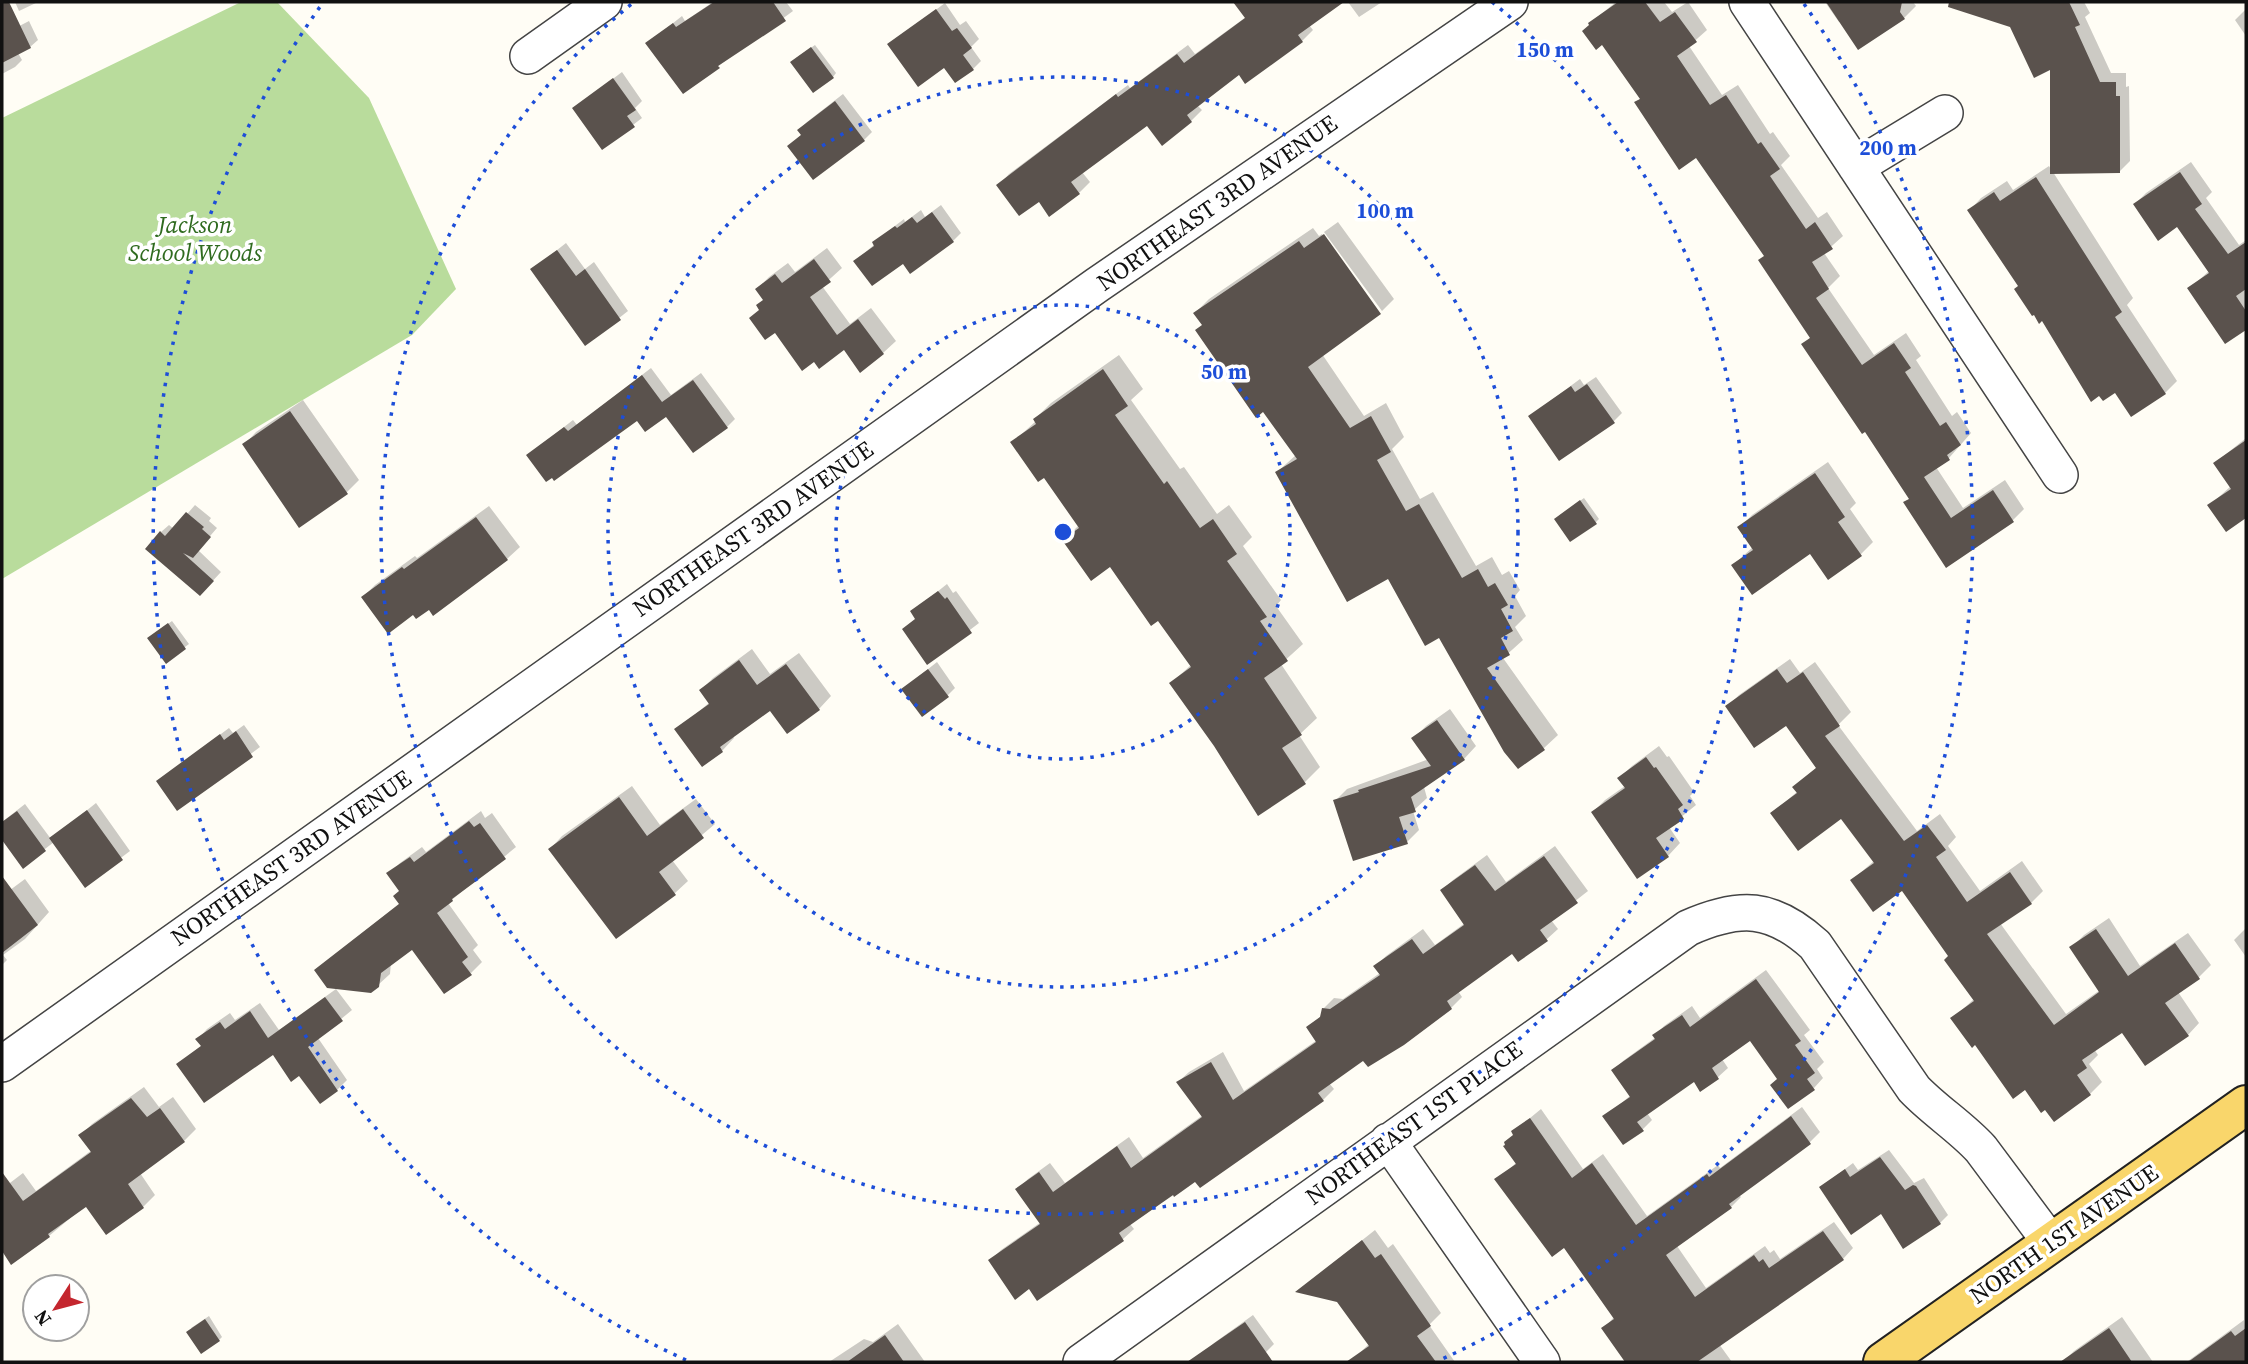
<svg xmlns="http://www.w3.org/2000/svg" width="2248" height="1364" viewBox="0 0 2248 1364" font-family="'Source Serif 4',serif">
  <rect width="100%" height="100%" fill="#fffdf5"/>
  <!-- forest -->
  <path fill="#b9dc9c" d="M241 2H277L369 98 456 289 412 335 2 579V118Z"/>
  <!-- shadow -->
  <path fill="#0003" d="M15 2H38L19 11Z
    M713 2H786L793 11 683 92 648 43 682 16 685 21Z
    M1240 2H1341L1309 25 1313 30 1302 41 1239 73 1197 105 1202 110 1191 121 1147 123 1082 172 1090 182 1079 193 1039 200 999 185 1009 174 1128 85 1130 88 1188 45 1195 54 1246 17 1237 4Z
    M1348 2H1382L1359 17Z
    M1616 2H1664L1672 12 1688 2 1707 30 1689 46 1722 95 1738 85 1770 134 1773 132 1790 156 1781 165 1818 218 1827 212 1843 236 1824 253 1840 276 1828 288 1874 355 1906 333 1921 356 1916 360 1952 416 1957 412 1971 433 1949 458 1936 467 1963 508 2005 480 2024 509 2013 520 1946 565 1910 498 1866 429 1803 345 1811 337 1765 255 1697 156 1637 102 1641 98 1590 23Z
    M1825 2H1913L1916 6 1904 18 1839 22Z
    M2023 2H2084L2090 13 2085 17 2111 73H2126V87L2129 86 2130 161 2119 172H2053L2133 298 2127 305 2177 381 2165 393 2115 390 2043 319 1969 211 1981 198 2007 181 2013 190 2049 166 2052 171V68L2017 4Z
    M945 3 960 25 966 21 979 39 971 47 981 61 973 69 944 66 890 44Z
    M2246 9V36L2235 20Z
    M29 21 38 40 30 47 18 53 22 60 15 67 2 74V35Z
    M815 45 836 73 833 77 796 58Z
    M622 72 642 101 635 108 642 118 603 148 574 108Z
    M843 94 872 132 864 140 789 146 802 134 799 130 807 122Z
    M2191 162 2212 192 2206 198 2239 245 2246 240V328L2226 342 2189 289 2209 271 2178 225 2135 204 2146 193Z
    M941 205 961 233 953 241 904 262 855 261 875 244 883 235 904 219 905 222 921 210 925 217Z
    M1338 222 1394 299 1382 311 1324 232Z
    M1313 228 1319 236 1322 234 1379 313 1322 354 1364 416 1386 403 1404 437 1392 449 1420 499 1433 492 1476 566 1492 557 1502 575 1509 571 1520 590 1515 596 1526 616 1515 627 1523 640 1503 658 1558 735 1544 748 1518 767 1440 636 1389 576 1277 472 1296 455 1195 313 1209 299Z
    M566 243 585 269 594 262 628 311 586 344 533 269Z
    M827 248 842 268 822 286 850 324 871 308 896 341 883 353 844 348 760 309 764 299 757 289 769 277 788 263 795 272Z
    M1119 355 1143 389 1131 400 1180 469 1184 467 1217 514 1229 505 1252 537 1243 546 1281 600 1276 606 1303 644 1281 664 1317 718 1299 735 1320 767 1305 782 1215 746 1171 683 1191 665 1158 618 1110 565 1064 540 1079 525 1044 475 1013 442 1036 421 1035 419 1051 403Z
    M651 368 671 395 701 373 735 419 727 427 666 414 637 418 528 455 573 420 577 425Z
    M1596 377 1622 413 1614 421 1530 416 1580 379 1584 385Z
    M303 400 359 480 347 492 299 525 244 445 256 432Z
    M2246 438V515L2226 529 2210 505 2231 486 2215 463Z
    M1828 462 1856 503 1850 509 1873 542 1860 555 1811 551 1733 565 1753 547 1739 528 1752 515Z
    M1584 498 1599 519 1595 523 1560 515Z
    M195 505 211 518 209 521 217 528 198 550 221 572 208 586 161 532 169 525 174 529Z
    M489 506 520 547 507 559 429 607 413 612 363 597 375 585 415 556 417 558Z
    M947 584 953 593 956 591 979 623 928 662 917 618 912 612Z
    M172 621 189 644 166 661 153 635Z
    M752 649 770 674 799 653 831 696 819 709 787 732 770 709 733 736 734 738 722 751 677 730 710 702 701 690 713 678Z
    M1790 659 1800 673 1815 662 1851 712 1838 725 1917 831 1940 814 1956 837 1948 846 1980 891 2022 861 2043 891 2031 903 2000 923 2066 1014 2100 990 2072 947 2084 935 2109 918 2140 966 2188 933 2211 965 2199 977 2178 992 2199 1023 2188 1035 2122 1031 2094 1049 2098 1055 2089 1064 2102 1082 2090 1094 2054 1119 2026 1088 1976 1043 1953 1018 1974 999 1950 956 1903 888 1852 880 1874 861 1841 817 1772 813 1798 791 1795 787 1817 767 1787 723 1727 707 1739 695Z
    M937 662 955 688 947 696 903 689Z
    M1450 709 1476 746 1464 759 1424 787 1427 798 1413 811 1419 830 1407 842 1335 801 1347 789 1429 759 1414 738 1426 726Z
    M244 725 260 747 178 808 158 781 229 728 233 733Z
    M1659 746 1667 757 1669 756 1694 792 1690 796 1696 805 1669 827 1680 843 1668 856 1593 812 1605 800 1625 786 1619 778 1632 766Z
    M632 786 660 825 696 799 715 824 672 860 688 881 675 893 616 936 550 849 562 836Z
    M96 803 130 851 85 885 54 842 23 866 2 837V822L25 804 51 839Z
    M481 811 485 818 492 813 516 847 448 903 478 945 473 950 482 962 471 973 413 948 391 963 390 974 378 985 316 970 400 903 401 891 389 874 400 863 422 847 426 852Z
    M1555 846 1588 891 1551 920 1558 929 1547 939 1512 952 1458 991 1462 997 1451 1008 1403 1043 1364 1059 1329 1083 1334 1089 1323 1100 1200 1186 1196 1180 1130 1224 1134 1229 1123 1239 1030 1287 990 1261 1001 1250 1041 1222 1018 1189 1028 1179 1050 1163 1065 1183 1129 1137 1143 1158 1203 1115 1178 1082 1189 1072 1223 1052 1244 1091 1317 1040 1308 1028 1322 1015 1323 1009 1334 998 1343 999 1380 973 1376 966 1386 956 1423 929 1435 945 1465 923 1442 890 1453 880 1487 855 1506 882Z
    M25 879 49 912 25 939 3 955 7 960 2 965V896Z
    M2246 928V957L2234 940Z
    M1766 970 1810 1030 1804 1035 1824 1062 1817 1069 1823 1078 1814 1088 1779 1078 1750 1039 1722 1059 1728 1068 1718 1077 1701 1090 1694 1080 1647 1113 1652 1120 1642 1130 1605 1117 1631 1095 1614 1070 1623 1061 1656 1037 1655 1036 1664 1026 1692 1006 1700 1018Z
    M336 989 352 1010 318 1038 347 1080 337 1090 300 1074 274 1053 178 1064 202 1045 198 1039 207 1029 230 1013 235 1020 260 1003 279 1030Z
    M144 1087 159 1107 173 1097 196 1129 184 1141 140 1173 155 1195 143 1207 107 1233 87 1204 49 1236 12 1263 2 1248V1189L23 1173 36 1191 92 1150 81 1135 92 1124Z
    M1802 1107 1820 1132 1809 1143 1739 1195 1741 1197 1731 1207 1677 1246 1706 1288 1765 1246 1770 1253 1774 1250 1780 1259 1834 1222 1853 1248 1843 1259 1719 1344 1732 1362H1627L1604 1328 1614 1317 1564 1246 1497 1180 1517 1162 1513 1132 1541 1109 1583 1169 1603 1154 1647 1216 1718 1165 1720 1168Z
    M1889 1150 1914 1183 1924 1178 1948 1215 1940 1223 1903 1246 1881 1212 1821 1187 1853 1163 1858 1170Z
    M1375 1230 1388 1248 1393 1244 1441 1313 1429 1325 1455 1362H1352L1351 1361 1369 1344 1338 1301 1298 1291Z
    M1253 1315 1274 1344 1266 1352 1252 1362H1198L1209 1354 1206 1351 1214 1343Z
    M209 1316 222 1337 219 1340 191 1328Z
    M2122 1317 2153 1362H2063L2074 1351Z
    M2244 1320 2246 1362H2187L2188 1361Z
    M898 1324 925 1362H829L864 1339 873 1342Z"/>
  <!-- building -->
  <path fill="#5a524d" d="M2 2H9L31 48 2 63Z
    M714 2H773L786 21 718 66 720 68 683 94 645 43 673 23 676 27Z
    M1233 2H1344L1298 35 1303 42 1245 84 1239 75 1187 115 1192 122 1162 146 1147 126 1071 182 1080 194 1049 217 1039 202 1019 216 996 185 1116 94 1118 97 1177 54 1184 63 1245 18Z
    M1618 2H1645L1660 22 1675 12 1697 42 1677 56 1710 105 1726 95 1758 144 1761 142 1780 169 1770 176 1806 229 1815 222 1833 249 1812 262 1829 289 1816 298 1862 365 1894 343 1911 368 1905 372 1940 426 1946 422 1961 445 1947 455 1950 460 1924 477 1951 518 1993 490 2014 522 1946 568 1903 502 1909 499 1865 432 1862 434 1801 344 1810 338 1758 260 1764 256 1696 158 1679 170 1634 102 1640 99 1602 45 1596 50 1582 31 1589 25 1588 23Z
    M1826 2H1902L1900 12 1905 19 1858 50Z
    M1949 2H2069L2080 25 2075 27 2100 82H2116V96H2120V173L2050 174V70L2034 78 2010 27 1948 7Z
    M936 9 952 31 957 28 972 48 963 55 974 70 955 83 944 68 918 87 887 44Z
    M811 47 834 78 813 93 790 62Z
    M613 78 636 110 627 116 635 127 602 150 572 108Z
    M835 101 865 141 813 180 787 146 801 135 797 130Z
    M2180 172 2202 204 2195 209 2228 254 2246 242V289L2236 296 2246 311V330L2225 344 2187 288 2209 273 2177 227 2158 241 2133 204Z
    M2036 177 2122 312 2115 317 2166 394 2131 417 2115 393 2103 401 2099 396 2091 402 2042 321 2039 324 2034 315 2032 316 2014 289 2018 286 1967 210 1994 192 2000 201Z
    M932 212 954 242 910 274 903 264 872 286 853 261 874 246 872 242 895 226 897 228 912 217 917 223Z
    M1324 234 1381 314 1308 367 1350 428 1371 416 1391 452 1377 460 1406 511 1419 504 1462 578 1478 569 1488 587 1495 583 1508 605 1501 609 1513 631 1501 638 1510 655 1487 668 1545 750 1518 769 1504 752 1439 638 1425 646 1388 579 1347 602 1275 472 1297 459 1263 412 1256 418 1195 330 1202 325 1193 313 1299 241 1304 248Z
    M557 250 576 276 585 269 621 320 585 346 530 269Z
    M814 259 831 282 810 297 837 335 858 319 884 354 860 373 844 350 819 369 814 362 802 371 775 333 765 340 749 318 759 310 756 305 763 300 755 289 775 274 782 283Z
    M1103 369 1128 406 1115 415 1164 484 1167 481 1200 528 1213 519 1237 554 1227 561 1267 617 1260 621 1288 661 1264 678 1302 735 1282 748 1306 784 1258 816 1214 746 1169 683 1191 667 1158 621 1151 626 1110 567 1091 581 1062 540 1079 528 1044 478 1038 482 1010 442 1036 424 1033 419Z
    M642 375 662 402 693 380 728 428 693 453 666 417 645 432 637 421 554 481 552 478 546 482 526 455 564 427 568 431Z
    M1587 384 1615 423 1559 461 1528 416 1571 386 1575 392Z
    M290 411 348 494 299 528 242 444Z
    M2246 440V518L2226 532 2207 505 2231 489 2213 463Z
    M1815 473 1845 517 1838 522 1862 556 1828 580 1810 554 1752 595 1731 565 1753 550 1737 527Z
    M1580 500 1597 524 1570 542 1554 519Z
    M186 512 204 527 202 529 211 537 193 558 183 553 214 581 200 596 145 549 160 531 165 536Z
    M476 517 508 560 433 616 429 610 416 619 413 615 388 634 361 597 402 567 404 569Z
    M938 591 945 599 947 597 972 633 927 665 902 629 915 619 910 611Z
    M168 623 186 649 166 664 147 638Z
    M739 660 757 685 786 664 820 710 787 734 770 711 720 747 723 752 702 767 674 729 709 704 699 690Z
    M928 669 949 697 922 717 901 689Z
    M1777 669 1787 683 1803 672 1840 726 1825 736 1904 841 1927 825 1946 850 1936 857 1967 902 2010 872 2032 904 1987 934 2054 1025 2099 992 2069 947 2096 929 2128 976 2175 943 2200 979 2165 1003 2189 1036 2145 1066 2122 1033 2082 1060 2087 1068 2077 1075 2091 1095 2054 1122 2045 1110 2041 1113 2025 1090 2013 1099 1975 1045 1972 1048 1950 1018 1974 1001 1944 960 1948 956 1902 891 1873 912 1850 880 1874 863 1841 819 1798 851 1770 813 1797 793 1792 787 1816 768 1786 726 1754 748 1725 706Z
    M1437 720 1465 760 1411 797 1416 812 1399 817 1408 844 1353 861 1333 800 1359 792 1358 790 1431 766 1411 738Z
    M236 731 253 757 177 811 156 781 220 734 224 740Z
    M1646 757 1654 768 1656 767 1683 805 1678 809 1684 819 1656 838 1669 857 1637 879 1591 812 1625 788 1617 778Z
    M619 797 647 836 683 809 704 838 659 872 676 895 616 939 548 849Z
    M87 810 123 860 85 888 49 838Z
    M17 811 46 851 23 869 2 840V822Z
    M469 821 474 827 480 823 506 859 452 899 453 901 437 913 468 957 462 962 472 975 444 994 412 950 381 973 379 987 371 993 327 988 314 970 399 904 393 896 399 891 386 873 410 857 414 862Z
    M1544 856 1578 903 1540 930 1548 941 1518 962 1512 954 1447 1001 1452 1009 1404 1045 1368 1067 1363 1061 1318 1093 1324 1101 1200 1188 1195 1182 1174 1197 1173 1195 1119 1233 1124 1241 1037 1301 1029 1289 1015 1300 988 1260 1040 1224 1015 1189 1039 1172 1053 1192 1117 1146 1131 1168 1202 1117 1176 1082 1211 1062 1233 1100 1316 1042 1306 1027 1320 1017 1322 1008 1330 1009 1380 975 1373 966 1412 939 1423 954 1464 925 1440 890 1475 865 1495 891Z
    M2 876 38 925 2 953Z
    M1756 979 1801 1041 1795 1045 1815 1073 1807 1079 1815 1090 1788 1109 1770 1085 1777 1079 1750 1041 1712 1068 1719 1079 1700 1092 1694 1082 1637 1122 1644 1131 1623 1145 1602 1116 1630 1097 1611 1070 1655 1039 1652 1035 1682 1015 1690 1027Z
    M325 997 343 1021 308 1047 338 1091 320 1104 299 1076 291 1082 273 1055 204 1103 176 1064 201 1046 195 1039 220 1022 225 1029 250 1011 268 1038Z
    M131 1098 147 1117 160 1108 185 1142 128 1184 144 1208 106 1235 86 1207 48 1234 50 1237 11 1265 2 1251V1172L23 1201 91 1152 78 1135Z
    M1791 1116 1811 1144 1729 1204 1732 1208 1666 1255 1695 1297 1754 1255 1759 1262 1763 1259 1769 1268 1823 1231 1844 1260 1697 1362H1625L1601 1328 1614 1319 1564 1248 1552 1257 1494 1179 1516 1164 1503 1146 1505 1145 1504 1142 1513 1135 1511 1131 1530 1118 1572 1178 1592 1163 1636 1225 1707 1174 1709 1177Z
    M1880 1157 1905 1190 1913 1185 1916 1186 1941 1224 1903 1249 1881 1214 1851 1235 1819 1187 1845 1169 1850 1177Z
    M1362 1240 1375 1258 1381 1254 1431 1326 1417 1336 1436 1362H1346L1369 1346 1337 1302 1295 1292Z
    M205 1319 220 1341 201 1354 186 1332Z
    M1245 1322 1273 1362H1187L1226 1335Z
    M2109 1328 2132 1362H2060Z
    M2246 1328V1362H2188L2231 1331 2235 1336Z
    M885 1335 904 1362H847Z"/>
  <g fill="none" stroke-linecap="round" stroke-linejoin="round">
    <!-- street casing -->
    <g stroke="#444" stroke-width="38">
      <path id="street" d="M1747 2 2060 475
        M528 56 604 2
        M1856 167 1945 113
        M2 1064 1097 285 1510 2
        M1388 1141 1542 1362
        M1081 1362 1688 928C1740 905 1772 906 1815 945L1914 1089C1935 1111 1961 1127 1981 1149L2051 1243"/>
    </g>
    <!-- primary casing -->
    <g stroke="#222" stroke-width="42">
      <path id="primary" d="M1883 1362 2246 1105"/>
    </g>
    <!-- street -->
    <use href="#street" stroke="#fff" stroke-width="35"/>
    <!-- primary -->
    <use href="#primary" stroke="#f9d66b" stroke-width="38"/>
  </g>
  <!-- distance rings -->
  <g fill="none" stroke="#1d4ed8" stroke-width="3.5" stroke-dasharray="3.5 7">
    <circle cx="1063" cy="532" r="227"/>
    <circle cx="1063" cy="532" r="455"/>
    <path d="M1492 2A682 682 0 1 1 634 2"/>
    <path d="M686 1360A910 910 0 0 1 322 4M1804 4A910 910 0 0 1 1440 1360"/>
  </g>
  <g text-anchor="middle" stroke-width="7" stroke-linejoin="round" paint-order="stroke">
    <!-- street labels -->
    <g font-size="24" fill="#111" stroke="#fff">
      <text transform="translate(1217 203) rotate(-35)" y="8">NORTHEAST 3RD AVENUE</text>
      <text transform="translate(753 529) rotate(-35)" y="8">NORTHEAST 3RD AVENUE</text>
      <text transform="translate(291 858) rotate(-35)" y="8">NORTHEAST 3RD AVENUE</text>
      <text transform="translate(1414 1123) rotate(-36)" y="8">NORTHEAST 1ST PLACE</text>
      <text transform="translate(2064 1234) rotate(-35)" y="8">NORTH 1ST AVENUE</text>
    </g>
    <!-- park labels -->
    <g font-size="24" font-style="italic" fill="#2f6b1f" stroke="#fff">
      <text x="195" y="233">Jackson<tspan x="195" dy="28">School Woods</tspan></text>
    </g>
  </g>
  <circle cx="1063" cy="532" r="10" fill="#1d4ed8" stroke="#fff" stroke-width="3.5"/>
  <g font-size="21" text-anchor="middle" font-weight="bold" fill="#1d4ed8" stroke="#fff" stroke-width="7" stroke-linejoin="round" paint-order="stroke">
    <text x="1545" y="57">150 m</text>
    <text x="1888" y="155">200 m</text>
    <text x="1385" y="218">100 m</text>
    <text x="1224" y="379">50 m</text>
  </g>
  <!-- border -->
  <rect width="2248" height="1364" fill="none" stroke="#111111" stroke-width="7"/>
  <!-- north arrow -->
  <g transform="translate(56 1308) rotate(234)"><circle r="33" fill="#ffffff" stroke="#a0a0a0" stroke-width="2"/>
  <path d="M0-5L12 26L0 18L-12 26Z" fill="#c4262e"/>
  <text y="-10" font-size="19" font-weight="bold" text-anchor="middle" fill="#111111">N</text>
  </g>
</svg>
